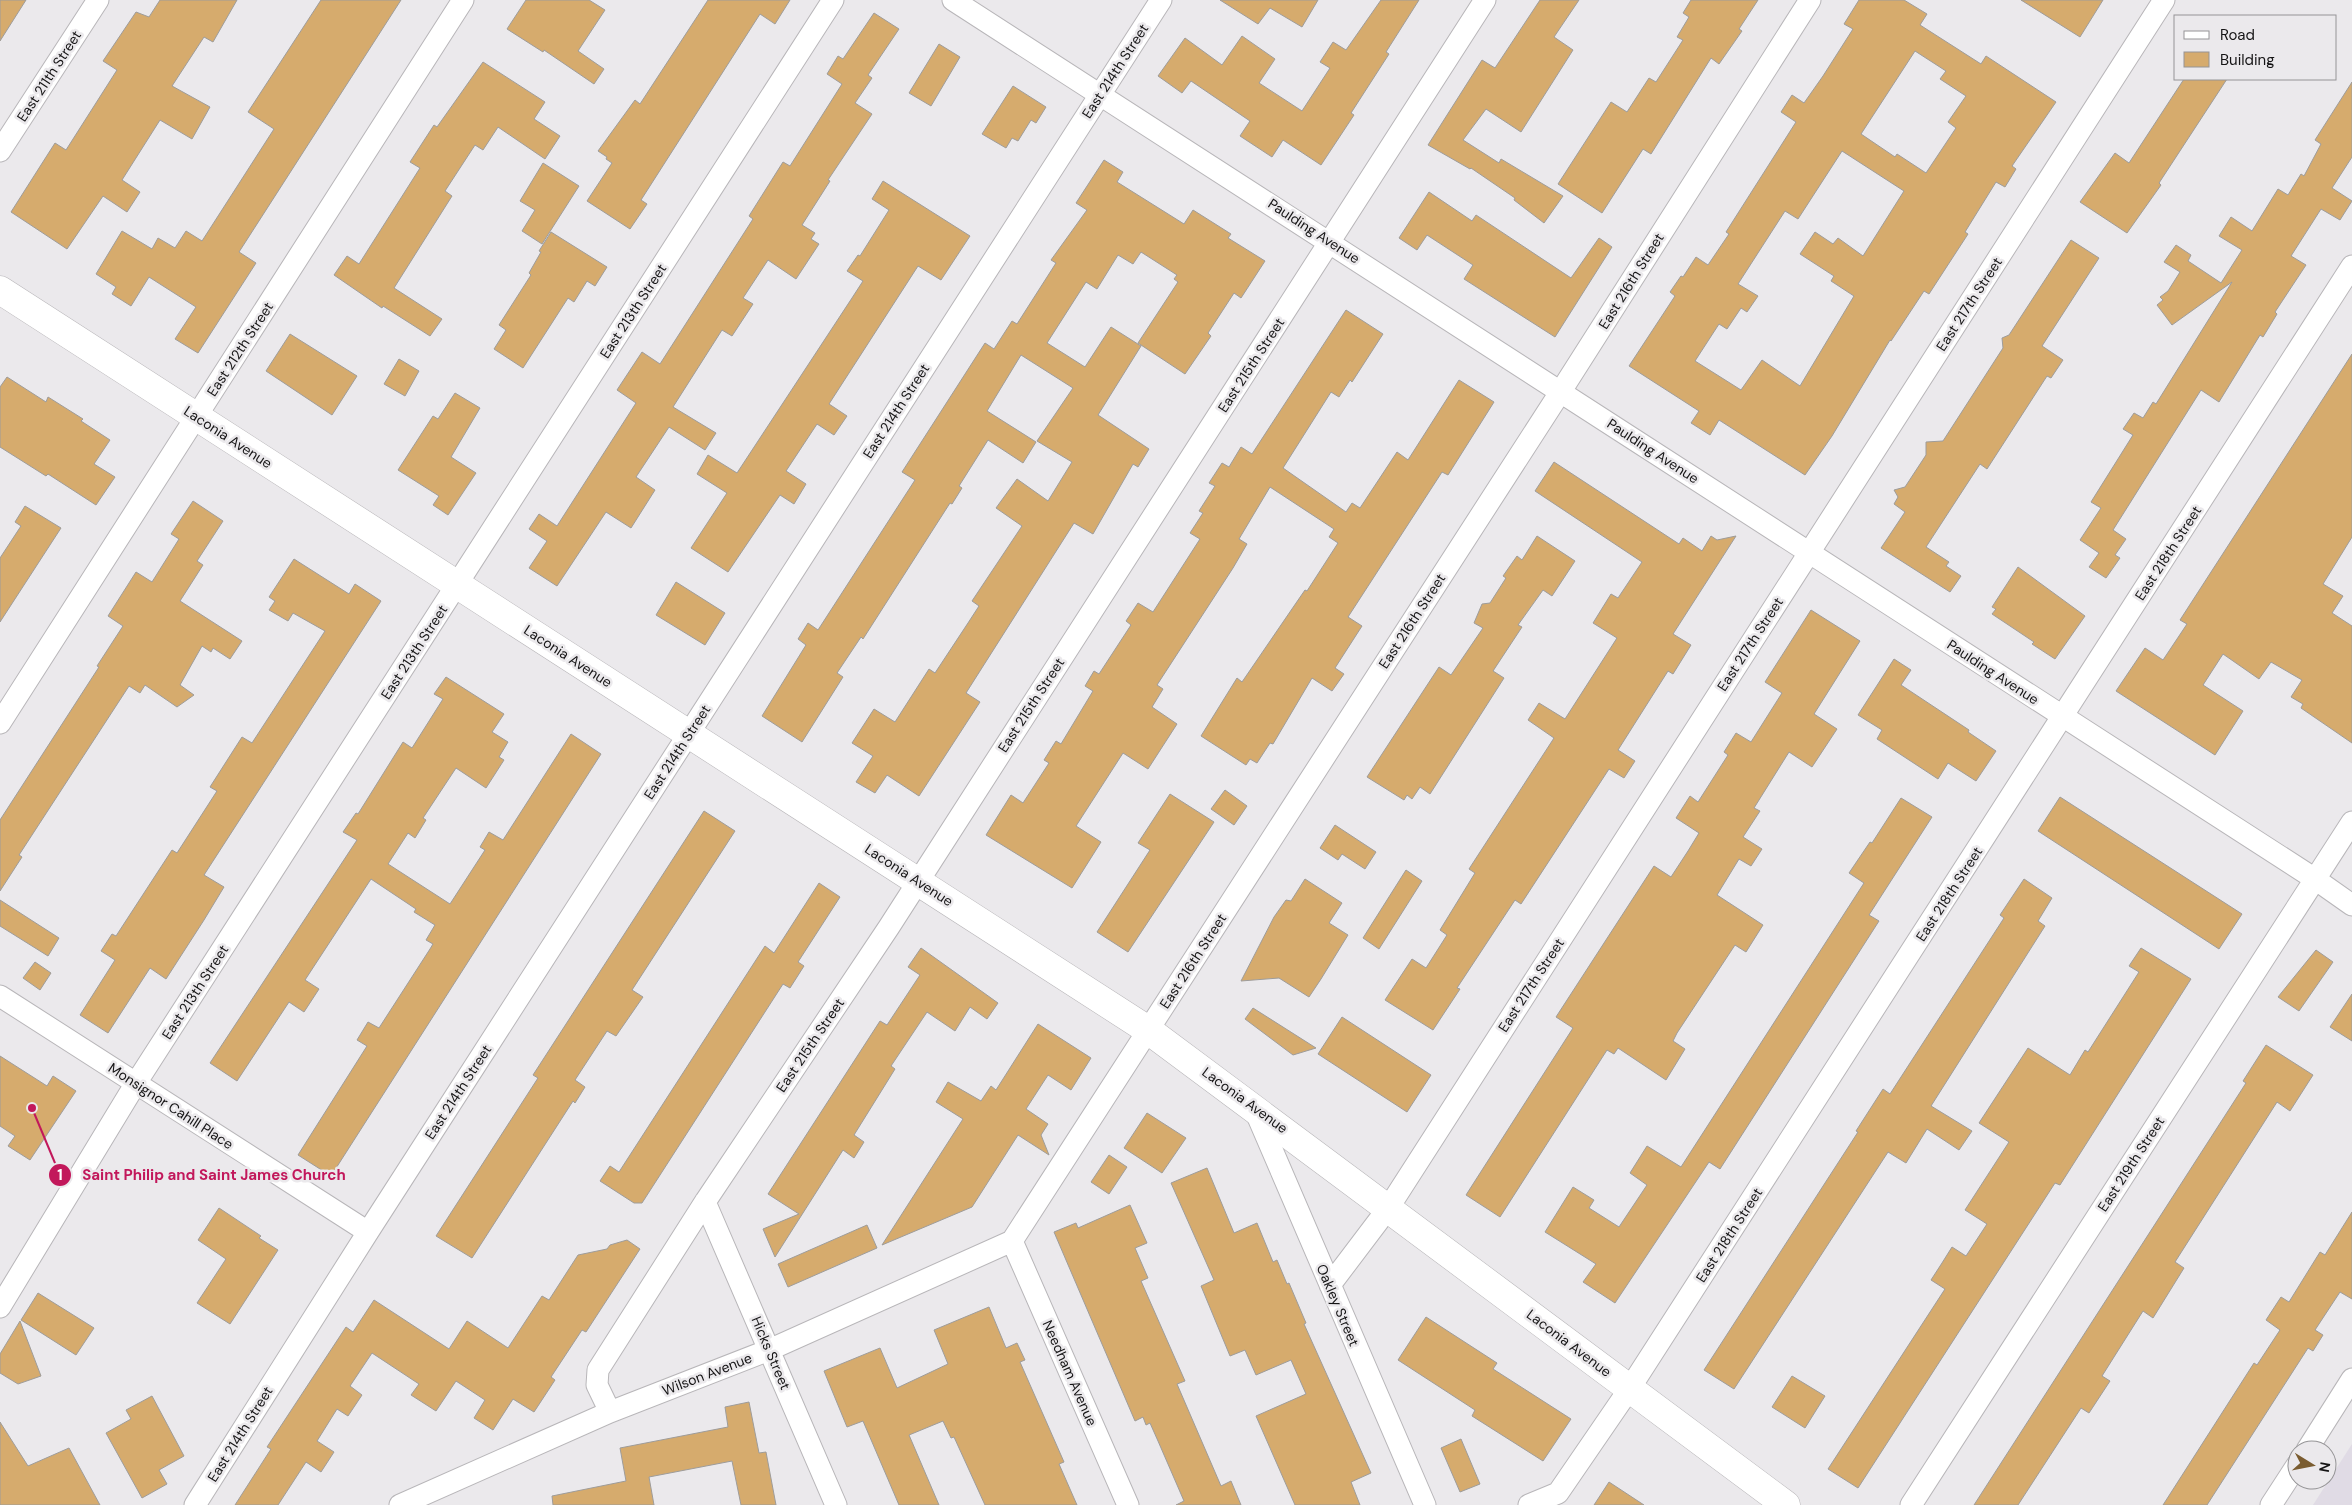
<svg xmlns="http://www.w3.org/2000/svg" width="2352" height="1505" viewBox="0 0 2352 1505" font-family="'DM Sans',sans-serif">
  <rect width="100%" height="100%" fill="#ebe9ec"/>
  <!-- built -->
  <path fill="#e0dbe5" d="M2352 1444V1505H2313Z"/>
  <!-- building -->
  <path fill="#d6ab6d" stroke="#9e9c9a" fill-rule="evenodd" d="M0 0H26L0 41Z
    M160 0H237L213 42 204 37 172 86 210 107 192 139 160 120 122 180 140 192 127 212 103 196 67 249 11 212 55 143 66 150 117 70 103 61 136 12 149 17Z
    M321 0H401L239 252 256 263 198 353 175 339 196 307 149 277 131 306 112 294 116 287 96 274 122 231 152 249 158 238 175 248 186 231 202 241 274 129 248 112Z
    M526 0H589L605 10 578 51 604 69 594 84 544 50 543 52 507 29Z
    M708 0H790L775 24 760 14 641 200 647 204 630 229 587 201 612 163 606 159 607 157 598 151 635 100 640 104Z
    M1220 0H1318L1302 27 1270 8 1258 24Z
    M1381 0H1419L1386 52 1389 54 1351 113 1354 115 1321 165 1283 140 1272 157 1240 136 1250 121 1191 81 1182 93 1158 76 1185 38 1222 65 1242 36 1275 59 1259 83 1302 111 1330 68 1320 62 1333 42 1346 50Z
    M1540 0H1579L1554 37 1573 50 1521 132 1486 109 1463 140 1499 163 1501 159 1563 196 1544 223 1514 200 1515 198 1471 168 1470 169 1428 145 1482 60 1495 68Z
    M1691 0H1758L1739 29 1742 31 1719 64 1711 58 1651 154 1643 149 1602 213 1558 184 1611 102 1627 112 1649 78 1656 82 1683 40 1677 37 1689 17 1683 13Z
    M1859 0H1904L1927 14 1920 25 1981 64 1986 56 2056 102 2012 166 2016 169 2005 187 1996 182 1965 232 1968 234 1929 294 1924 291 1891 341 1890 340 1832 436 1805 475 1719 420 1710 435 1691 423 1699 411 1629 366 1675 296 1670 292 1681 276 1683 277 1696 257 1708 265 1729 234 1726 232 1796 122 1781 112 1792 95 1804 103 1823 76 1853 29 1844 24ZM1915 51 1946 71 1940 79 1966 96 1948 122 1956 128 1926 173 1897 154 1895 157 1861 134ZM1842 151 1904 191 1863 256 1838 238 1833 244 1815 232 1800 254 1834 276 1831 281 1854 296 1800 386 1762 360 1741 390 1695 361 1719 324 1727 329 1741 308 1747 312 1758 296 1738 284 1785 211 1798 219Z
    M2021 0H2103L2080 37Z
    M874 13 899 29 868 75 872 78 855 103 872 114 828 180 830 181 802 225 815 233 811 239 819 244 796 279 768 260 743 298 753 304 732 336 722 330 673 407 716 433 705 450 669 427 636 477 655 490 631 528 606 512 557 586 529 568 547 541 529 529 539 514 557 526 636 403 617 390 642 352 660 364 753 219 749 216 783 162 790 166 842 84 827 74 838 56 843 59Z
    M939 44 960 57 931 106 909 93Z
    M483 62 545 102 534 119 560 136 545 159 498 127 483 150 475 145 445 191 452 196 394 288 442 319 430 336 383 306 382 308 334 275 347 256 359 264 420 168 410 162 434 125 437 127Z
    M2184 79H2227L2159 183 2161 185 2127 233 2080 202 2115 153 2129 163Z
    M2352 82V157L2332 188 2352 201 2340 220 2321 209 2291 256 2306 265 2275 312 2277 314 2263 337 2260 335 2219 402 2201 390 2113 530 2126 539 2115 555 2120 558 2106 578 2089 567 2099 553 2080 540 2101 508 2091 502 2133 435 2123 429 2134 413 2143 418 2153 402 2156 404 2232 282 2172 325 2157 305 2163 300 2160 297 2168 291 2180 272 2164 262 2176 245 2191 255 2188 261 2221 283 2242 250 2219 236 2231 217 2252 231 2278 189 2288 195 2301 174 2304 176 2321 144 2315 140Z
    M1013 86 1046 107 1036 123 1031 120 1018 141 1012 138 1006 148 982 134Z
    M1104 160 1123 172 1117 182 1184 224 1193 210 1231 234 1228 238 1265 261 1241 298 1234 293 1208 333 1211 336 1185 374 1138 343 1178 282 1174 279 1177 275 1141 252 1133 264 1118 255 1097 289 1086 282 1047 343 1085 367 1111 327 1141 346 1098 415 1149 449 1138 467 1133 464 1093 534 1074 523 966 693 980 702 919 796 887 775 875 793 856 782 873 756 852 743 874 709 895 722 929 669 935 673 968 623 979 606 972 601 1022 526 996 508 1017 479 1048 501 1072 462 1037 441 1073 388 1021 355 987 411 1036 442 1023 463 988 440 959 486 962 488 952 504 950 503 863 639 861 637 837 673 843 677 802 742 762 716 806 645 798 639 808 623 818 630 915 480 902 472 985 343 994 349 1012 321 1017 324 1056 263 1051 260 1087 210 1076 203Z
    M543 163 579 186 542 244 522 231 535 210 520 201Z
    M883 181 970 236 941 280 918 266 829 404 847 416 834 435 817 424 786 471 806 484 794 504 780 495 728 572 691 548 727 493 697 474 708 455 737 473 852 298 863 281 847 271 858 255 860 256 889 210 872 199Z
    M1429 192 1472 221 1476 215 1571 278 1599 238 1612 247 1555 337 1464 279 1473 265 1427 235 1417 250 1399 238Z
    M551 232 607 267 595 286 587 281 574 302 568 298 523 368 494 349 506 330 499 325 531 275 529 273 541 252 539 251Z
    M2071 240 2099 258 2042 346 2063 360 2051 378 2047 376 1987 469 1980 464 1926 547 1949 562 1946 566 1961 576 1950 592 1881 548 1905 512 1894 504 1898 497 1894 490 1905 487 1926 455V442L1943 441 2003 348 2002 338 2009 335Z
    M1346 310 1383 334 1352 382 1350 380 1339 397 1331 392 1283 468 1346 512 1352 503 1360 508 1397 452 1408 460 1459 380 1494 402 1448 475 1442 472 1348 617 1362 626 1335 668 1344 674 1332 691 1312 678 1273 744 1270 743 1257 763 1250 759 1246 765 1201 736 1237 678 1242 682 1294 606 1305 590 1307 591 1338 543 1329 537 1334 529 1270 487 1239 539 1247 544 1233 568 1157 685 1163 689 1152 707 1177 724 1148 769 1123 753 1076 826 1101 842 1072 888 986 835 1011 795 1023 803 1049 763 1044 760 1056 741 1061 744 1093 691 1085 686 1094 671 1099 674 1131 625 1126 621 1138 603 1153 612 1200 539 1190 533 1203 513 1199 511 1215 486 1209 483 1222 463 1229 467 1241 447 1252 454Z
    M290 334 357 376 332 415 266 371Z
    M2352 354V537L2323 584 2343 596 2332 613 2352 626V743L2301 708 2303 704 2291 697 2302 680 2271 662 2259 679 2223 654 2203 685 2243 711 2215 755 2116 691 2145 648 2163 660 2187 624 2180 620Z
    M399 359 419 371 405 396 384 384Z
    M7 377 46 402 48 397 83 419 81 421 110 440 94 464 115 477 96 505 48 474 46 476 0 447V387Z
    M455 393 480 408 451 457 476 473 448 515 433 505 439 496 398 470 433 416 438 419Z
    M1554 462 1679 544 1683 538 1702 551 1711 536 1717 540 1736 536 1673 634 1691 645 1673 674 1668 671 1618 750 1635 761 1624 778 1609 769 1521 904 1515 900 1457 988 1460 989 1433 1030 1385 1000 1412 959 1426 968 1447 935 1440 930 1475 873 1469 869 1554 738 1528 720 1539 703 1565 719 1617 638 1593 623 1611 594 1618 598 1642 562 1535 491Z
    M193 501 223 521 197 561 203 565 180 601 242 641 230 659 213 648 211 652 202 646 180 685 194 695 177 707 145 685 140 693 129 686 19 855 22 857 0 891V820L99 667 97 666 123 626 108 616 136 572 152 582 179 539 171 534Z
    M25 506 61 528 0 622V558L21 526 15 522Z
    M1537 536 1575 561 1552 596 1543 590 1518 625 1522 627 1493 671 1504 678 1430 794 1420 787 1412 799 1407 795 1404 800 1367 777 1439 667 1451 675 1483 628 1474 623 1482 604 1490 603 1506 578 1503 576 1517 556 1522 560Z
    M294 559 349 594 355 584 381 601 204 875 224 887 204 920 166 979 150 968 108 1033 80 1015 115 960 101 951 112 934 116 936 172 850 177 853 217 791 210 787 242 737 252 743 325 631 293 613 288 621 269 610 275 601 269 597Z
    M2018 567 2085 616 2055 659 2032 644 2034 642 1992 614 1996 609 1992 607Z
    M676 582 725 613 705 645 656 615Z
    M1811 610 1860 641 1814 714 1837 729 1812 767 1789 752 1754 808 1760 811 1743 837 1762 849 1751 866 1739 859 1717 895 1763 925 1746 952 1735 945 1677 1033 1673 1041 1685 1049 1666 1080 1618 1048 1614 1054 1607 1050 1500 1217 1466 1195 1573 1028 1556 1017 1654 866 1671 877 1688 851 1699 833 1676 818 1690 796 1698 802 1728 755 1724 752 1736 733 1751 742 1782 693 1765 682Z
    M1894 659 1911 670 1901 685 1969 730 1968 732 1996 751 1976 781 1948 763 1938 779 1877 739 1882 730 1858 715Z
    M446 677 504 714 492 732 508 742 499 757 504 760 486 788 456 768 423 818 426 820 415 838 408 833 388 864 450 904 485 850 480 847 489 832 503 840 571 734 601 754 331 1176 298 1155 367 1046 357 1040 368 1022 379 1028 430 949 433 944 426 940 435 925 414 912 416 909 371 879 305 980 319 989 304 1012 289 1002 237 1081 210 1063 357 840 343 832 356 813 358 814 403 742 412 748 443 699 434 694Z
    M1225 790 1247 806 1234 825 1211 809Z
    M1170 794 1214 822 1128 952 1097 932 1150 850 1138 843Z
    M2060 797 2242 914 2219 949 2038 831Z
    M1901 798 1932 817 1869 915 1879 921 1720 1169 1709 1162 1615 1303 1583 1282 1596 1264 1545 1232 1573 1187 1594 1200 1589 1208 1619 1227 1647 1185 1630 1173 1647 1146 1681 1167 1864 883 1849 873 1870 842 1872 843Z
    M704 811 735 831 632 990 643 997 616 1036 607 1031 575 1080 585 1087 575 1103 573 1101 472 1258 436 1236 538 1078 533 1075Z
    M1335 825 1376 852 1365 869 1342 854 1338 860 1320 848Z
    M1406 870 1422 881 1379 949 1363 938Z
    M1305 879 1342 903 1329 923 1348 935 1321 979 1309 997 1279 978 1241 981 1274 917 1286 900 1291 901Z
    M2024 879 2052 898 2038 921 2045 926 1931 1106 1972 1131 1959 1150 1927 1129 1906 1163 1888 1152 1734 1389 1704 1370 1858 1132 1856 1131 1883 1089 1890 1094 1912 1060 2004 918 2000 915Z
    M819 883 840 897 798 962 804 966 790 988 783 984 642 1203H634L600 1181 610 1166 619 1172 765 946 774 953Z
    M0 900 59 938 48 956 0 926Z
    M921 948 998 1003 987 1019 970 1007 955 1031 927 1012 891 1066 895 1069 854 1135 864 1142 854 1158 843 1150 775 1257 763 1229 799 1214 768 1194 880 1021 887 1025 920 975 908 967Z
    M2141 948 2191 979 2067 1174 2060 1185 2055 1183 1858 1488 1828 1469 1945 1289 1931 1280 1942 1263 1952 1247 1966 1256 1987 1224 1965 1210 2009 1142 1979 1123 2028 1048 2070 1075 2085 1050 2088 1052 2139 972 2129 966Z
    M2316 950 2333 962 2299 1011 2278 997Z
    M35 962 51 973 40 990 23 978Z
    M2352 994V1041L2330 1027Z
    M1253 1008 1316 1048 1293 1055 1245 1019Z
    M1342 1017 1431 1075 1407 1112 1318 1054Z
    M1038 1024 1091 1058 1071 1090 1048 1075 1026 1109 1048 1124 1041 1135 1049 1155 1018 1135 972 1207 882 1245 963 1119 936 1102 948 1082 981 1101 991 1086 996 1090Z
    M2266 1045 2313 1075 2290 1111 2277 1102 2175 1262 2184 1268 2153 1318 2143 1311 2102 1376 2110 1381 2089 1413 2081 1408 2018 1505H1974L2246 1083 2243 1081Z
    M0 1056 47 1086 53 1076 76 1091 30 1160 8 1146 15 1136 0 1126Z
    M1147 1113 1186 1138 1162 1173 1124 1148Z
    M1109 1155 1127 1167 1109 1194 1091 1182Z
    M1207 1168 1234 1233 1257 1223 1273 1262 1277 1260 1287 1284 1289 1283 1306 1323 1304 1324 1371 1473 1351 1482 1360 1505H1295L1256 1416 1306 1394 1291 1360 1256 1375 1245 1350 1230 1356 1201 1286 1214 1280 1171 1183Z
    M1130 1205 1147 1243 1135 1248 1148 1278 1141 1281 1185 1381 1177 1384 1221 1486 1231 1481 1241 1505H1176L1184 1501 1158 1441 1150 1423 1146 1425 1143 1417 1135 1421 1054 1232 1076 1223 1078 1228Z
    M219 1208 261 1236 259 1238 278 1250 230 1324 197 1303 226 1259 198 1240Z
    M2352 1212V1299L2340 1292 2315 1330 2323 1335 2313 1351 2308 1348 2207 1505H2163L2254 1363 2257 1365 2280 1330 2266 1320 2281 1297 2289 1302 2320 1252 2325 1255Z
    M867 1225 877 1248 788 1287 778 1264Z
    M627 1240 640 1249 586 1332 582 1330 551 1377 555 1380 534 1412 513 1399 493 1430 474 1418 485 1400 456 1381 436 1411 411 1395 419 1384 372 1353 350 1386 362 1395 348 1416 337 1409 317 1441 334 1452 321 1472 306 1462 278 1505H235L271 1449 267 1447 346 1327 353 1332 374 1300 449 1349 467 1321 508 1348 542 1296 549 1300 578 1255 607 1249 610 1245Z
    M38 1293 94 1328 76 1355 21 1320Z
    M989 1307 1006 1348 1017 1343 1025 1360 1020 1362 1064 1462 1059 1464 1077 1505H985L954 1437 951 1438 943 1421 909 1435 939 1505H899L863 1421 847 1427 824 1371 880 1348 897 1388 948 1364 934 1330Z
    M1426 1317 1497 1363 1493 1369 1571 1419 1543 1461 1472 1416 1475 1410 1398 1360Z
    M20 1321 41 1376 18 1384 0 1373V1354Z
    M1792 1376 1825 1396 1805 1428 1772 1407Z
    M152 1396 184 1456 159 1470 167 1484 142 1498 106 1433 131 1419 126 1410Z
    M749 1402 759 1453 766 1452 776 1505H741L732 1461 649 1477 654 1505H553L552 1496 626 1481 620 1448 728 1427 725 1407Z
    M0 1422 28 1466 69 1448 100 1505H0Z
    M1461 1439 1480 1484 1460 1492 1441 1448Z
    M1609 1482 1644 1505H1594Z"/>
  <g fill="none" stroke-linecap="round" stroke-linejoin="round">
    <!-- minor casing -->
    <g stroke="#b8b6b9" stroke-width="23">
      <path id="minor" d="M953 0C1409 290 1859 589 2315 879L2352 905
        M0 151 98 0
        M0 723 463 0
        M0 996 368 1232
        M1254 1108 1425 1505
        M705 1202 836 1505
        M1012 1241 1561 391 1810 0
        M1012 1241 1128 1505
        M1330 1285 1389 1207 2164 0
        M0 1307 136 1083 833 0
        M610 1412 597 1385 598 1370 705 1202 889 927 1485 0
        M2307 1450 2352 1379
        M195 1505 368 1232 1161 0
        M400 1505 610 1412 769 1350 1012 1241
        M1529 1505 1558 1493 1630 1388 2352 266
        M1911 1505 2352 822
        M2271 1505 2297 1465"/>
    </g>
    <!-- tertiary casing -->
    <g stroke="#b8b6b9" stroke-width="29">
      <path id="tertiary" d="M0 290 1148 1030 1786 1505"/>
    </g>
    <!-- minor -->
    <use href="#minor" stroke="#fff" stroke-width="21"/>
    <!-- tertiary -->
    <use href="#tertiary" stroke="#fff" stroke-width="28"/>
  </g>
  <g text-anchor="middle" stroke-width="5" stroke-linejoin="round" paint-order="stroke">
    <!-- street labels -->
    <g font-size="14" fill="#151415" stroke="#ebe9ec">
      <text transform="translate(1115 71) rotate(-57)" y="5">East 214th Street</text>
      <text transform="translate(49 76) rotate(-57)" y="5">East 211th Street</text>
      <text transform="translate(1314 231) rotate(33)" y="5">Paulding Avenue</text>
      <text transform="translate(1631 281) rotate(-58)" y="5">East 216th Street</text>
      <text transform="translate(1969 304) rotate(-57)" y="5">East 217th Street</text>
      <text transform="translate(633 311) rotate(-57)" y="5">East 213th Street</text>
      <text transform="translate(240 349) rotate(-57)" y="5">East 212th Street</text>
      <text transform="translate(1251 365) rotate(-57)" y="5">East 215th Street</text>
      <text transform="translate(896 411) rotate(-57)" y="5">East 214th Street</text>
      <text transform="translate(228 437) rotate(33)" y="5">Laconia Avenue</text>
      <text transform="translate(1653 451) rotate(33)" y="5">Paulding Avenue</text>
      <text transform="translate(2168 553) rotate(-57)" y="5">East 218th Street</text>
      <text transform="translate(1412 621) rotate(-57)" y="5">East 216th Street</text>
      <text transform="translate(1750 644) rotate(-57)" y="5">East 217th Street</text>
      <text transform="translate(414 652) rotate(-57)" y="5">East 213th Street</text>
      <text transform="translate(568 656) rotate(33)" y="5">Laconia Avenue</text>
      <text transform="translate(1993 672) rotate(33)" y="5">Paulding Avenue</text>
      <text transform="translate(1031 705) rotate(-57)" y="5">East 215th Street</text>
      <text transform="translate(677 752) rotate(-57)" y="5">East 214th Street</text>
      <text transform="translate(909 875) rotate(33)" y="5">Laconia Avenue</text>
      <text transform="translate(1949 894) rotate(-57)" y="5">East 218th Street</text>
      <text transform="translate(1193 961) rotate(-57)" y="5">East 216th Street</text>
      <text transform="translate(1531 985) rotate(-57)" y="5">East 217th Street</text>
      <text transform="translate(195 992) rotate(-57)" y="5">East 213th Street</text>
      <text transform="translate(810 1045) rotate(-56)" y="5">East 215th Street</text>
      <text transform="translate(458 1092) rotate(-57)" y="5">East 214th Street</text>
      <text transform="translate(1245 1100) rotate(36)" y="5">Laconia Avenue</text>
      <text transform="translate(171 1106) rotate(33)" y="5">Monsignor Cahill Place</text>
      <text transform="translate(2131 1164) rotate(-57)" y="5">East 219th Street</text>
      <text transform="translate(1729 1235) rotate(-57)" y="5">East 218th Street</text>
      <text transform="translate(1338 1305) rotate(67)" y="5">Oakley Street</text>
      <text transform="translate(1569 1343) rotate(37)" y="5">Laconia Avenue</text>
      <text transform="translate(771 1353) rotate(67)" y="5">Hicks Street</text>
      <text transform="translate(1070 1373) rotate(66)" y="5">Needham Avenue</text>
      <text transform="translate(707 1374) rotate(-21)" y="5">Wilson Avenue</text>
      <text transform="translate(240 1434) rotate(-58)" y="5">East 214th Street</text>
    </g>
  </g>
  <!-- callouts -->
  <path fill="none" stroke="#c2185b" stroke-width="2" d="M32 1108L60 1175"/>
  <g fill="#c2185b" stroke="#ebe9ec" stroke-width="2">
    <circle cx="32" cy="1108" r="5"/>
    <circle cx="60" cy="1175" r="12"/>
  </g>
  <g font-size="15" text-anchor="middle" font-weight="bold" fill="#fff">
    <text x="60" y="1180">1</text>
  </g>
  <g font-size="15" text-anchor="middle" font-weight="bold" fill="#c2185b" stroke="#ebe9ec" stroke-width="5" stroke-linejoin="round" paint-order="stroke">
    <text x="214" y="1180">Saint Philip and Saint James Church</text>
  </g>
  <!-- legend -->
  <rect x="2174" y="15" width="162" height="65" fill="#ebe9ec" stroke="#959496"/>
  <rect x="2184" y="31" width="25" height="8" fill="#ffffff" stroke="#959496"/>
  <text x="2220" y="40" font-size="15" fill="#151415">Road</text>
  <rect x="2184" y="52" width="25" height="15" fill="#d6ab6d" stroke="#959496"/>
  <text x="2220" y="65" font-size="15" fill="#151415">Building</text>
  <!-- north arrow -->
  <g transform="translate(2312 1465) rotate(100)"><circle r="24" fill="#ebe9ec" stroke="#959496"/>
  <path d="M0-4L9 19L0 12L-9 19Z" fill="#7a5c30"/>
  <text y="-8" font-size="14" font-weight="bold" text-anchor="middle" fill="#151415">N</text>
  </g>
</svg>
